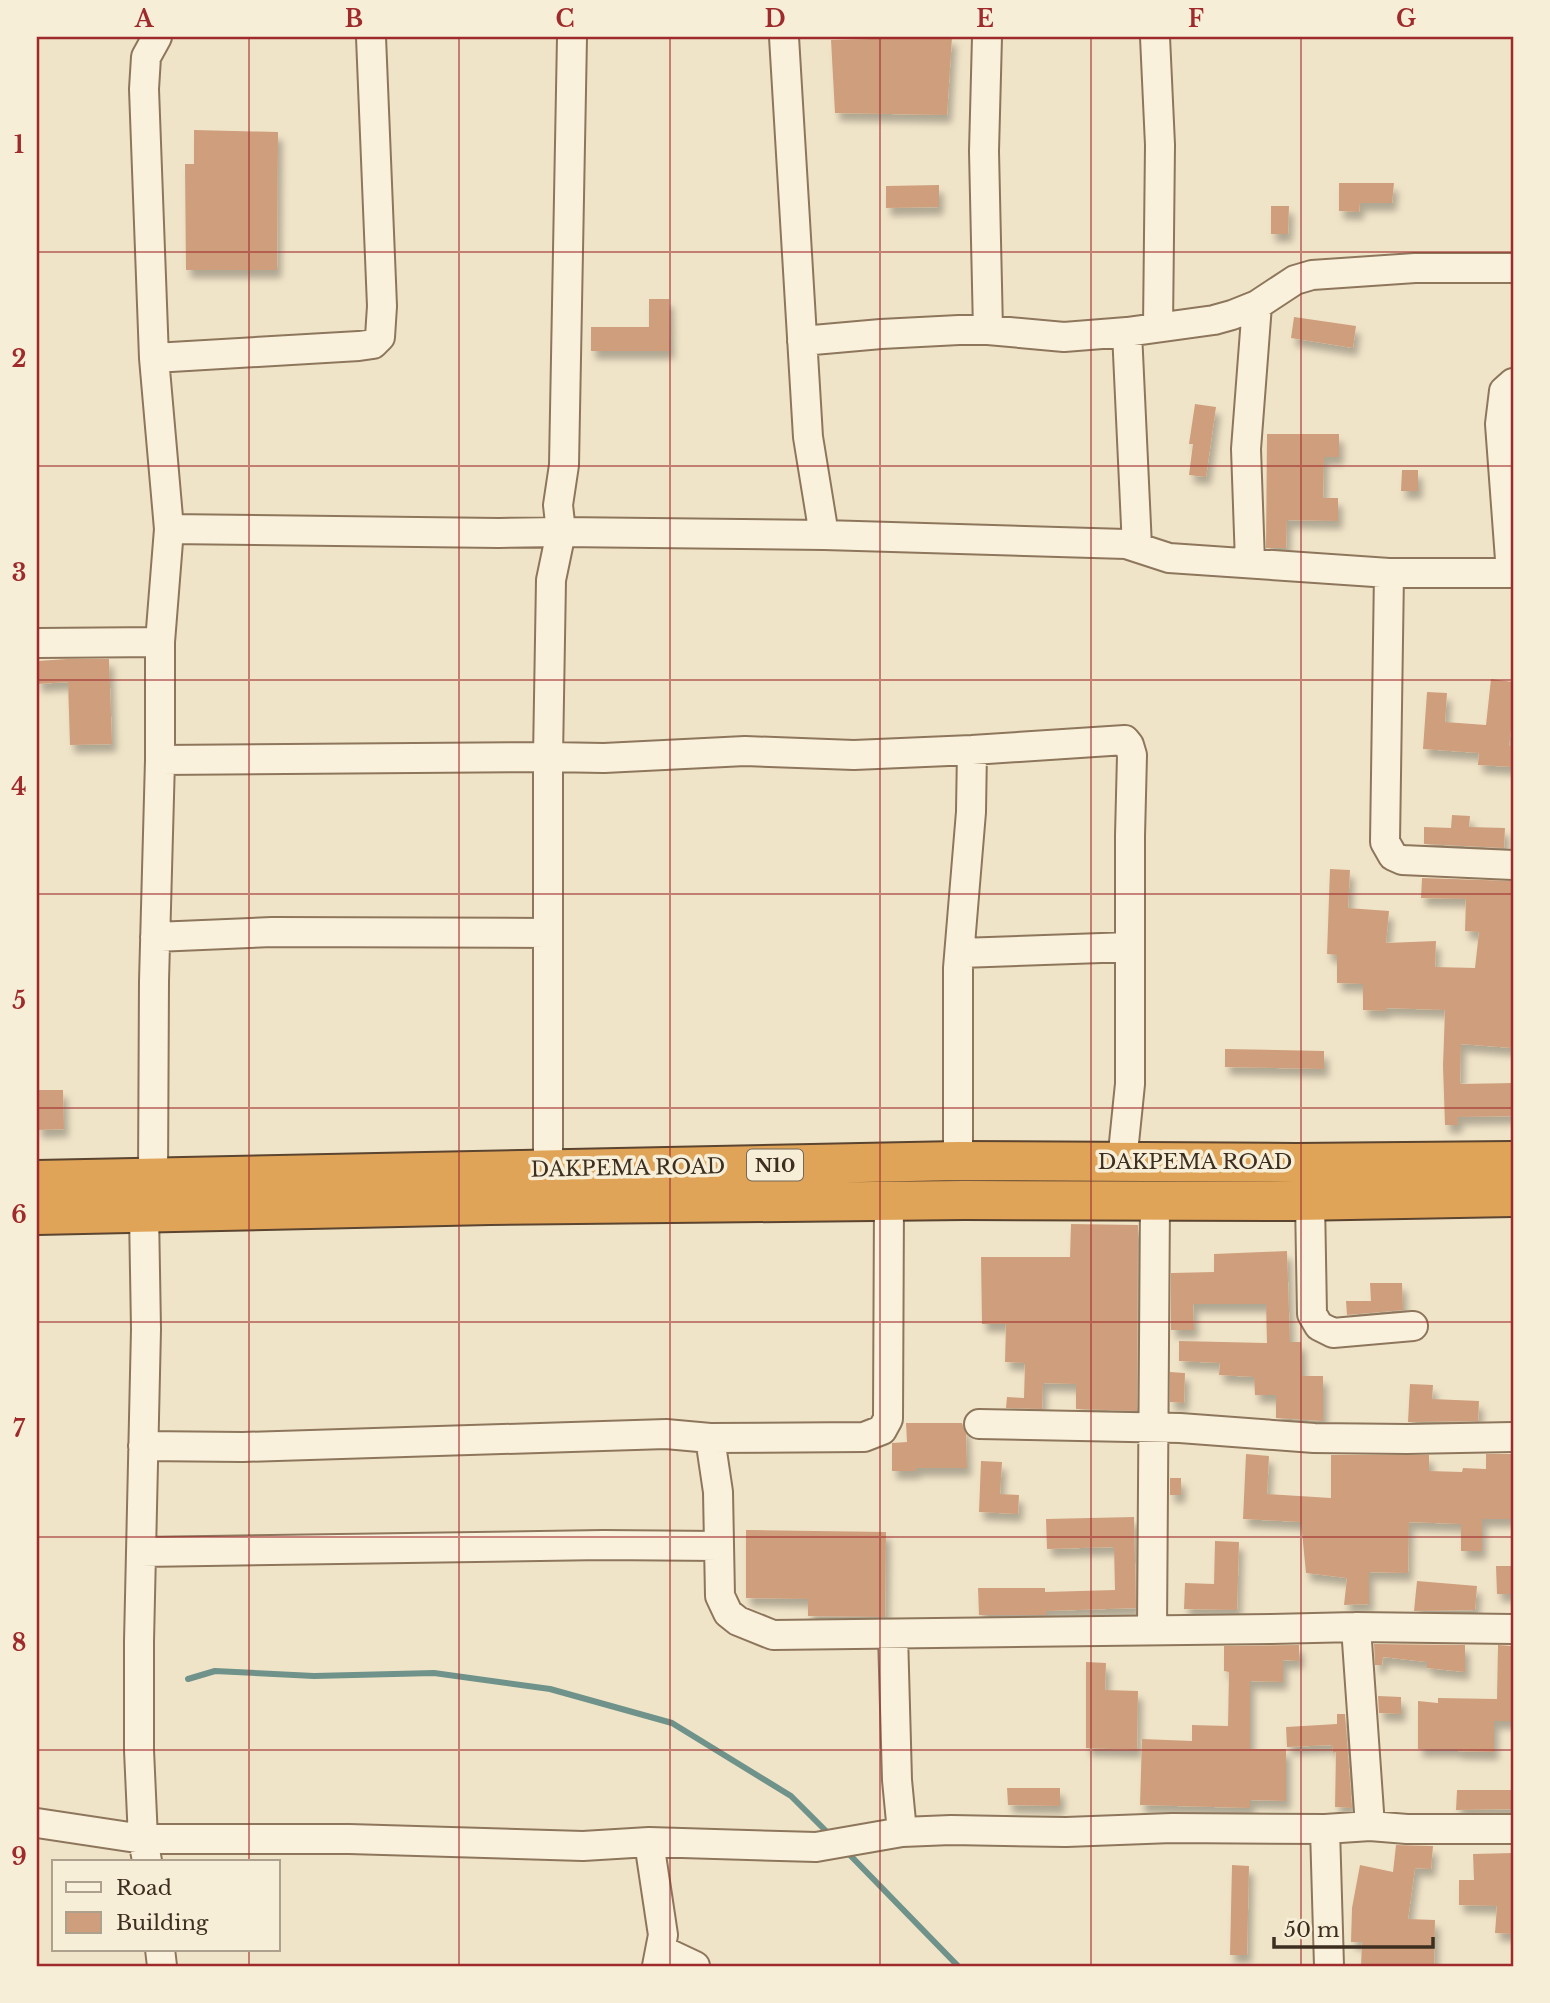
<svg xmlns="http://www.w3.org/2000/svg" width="1550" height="2003" viewBox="0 0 1550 2003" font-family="'Libre Baskerville',serif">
  <defs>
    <filter id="shadow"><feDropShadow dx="4.5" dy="8" stdDeviation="3.5" flood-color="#0004"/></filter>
  </defs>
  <rect width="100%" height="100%" fill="#f0e4c8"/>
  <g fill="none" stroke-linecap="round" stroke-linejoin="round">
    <!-- stream -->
    <path stroke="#6f938a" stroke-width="6" d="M188 1679 215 1671 314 1676 434 1673 550 1689 672 1723 791 1796 831 1836
      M846 1851 958 1966"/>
  </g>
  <!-- building -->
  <path fill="#cf9f7d" filter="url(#shadow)" d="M952 37 947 115 835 113 831 40Z
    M194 130 278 132 277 270H186L185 164H194Z
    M1339 183H1394L1392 203H1360L1359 212 1339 211Z
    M939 185V207L886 208V186Z
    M1271 206H1289L1288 234H1271Z
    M649 299H669L670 351H591V327H649Z
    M1294 317 1356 326 1353 348 1291 338Z
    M1195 404 1216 407 1206 477 1189 475 1193 444H1189Z
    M1267 434H1339V457H1324L1323 498H1338V521L1287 520 1286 548H1266Z
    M1402 470H1418V491H1401Z
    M67 659H109L112 744 70 745 68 682 37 684V661Z
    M1491 679 1513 682V711L1509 746H1513V767L1478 765 1479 753 1423 749 1427 692 1447 693 1445 722 1486 725Z
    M1452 815 1470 816 1469 827 1505 828 1504 848 1424 844V827L1451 828Z
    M1330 869 1350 870 1348 908 1389 911 1386 943 1436 941 1435 967 1475 968 1479 932 1465 931 1466 899 1421 898 1422 878 1513 881V1048L1461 1044 1460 1084 1513 1083V1116L1458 1117V1125H1445L1443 1066 1445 1010 1386 1008V1011L1363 1010V984L1337 983V955L1327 954Z
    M1225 1049 1324 1051V1069L1225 1067Z
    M37 1090H63L64 1129 37 1130Z
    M1071 1224 1138 1225 1137 1411 1076 1409V1384L1043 1383 1042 1409 1006 1408 1007 1397 1024 1398 1025 1363 1005 1362 1006 1324H982L981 1257H1070Z
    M1287 1251 1290 1342H1301L1302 1376H1323V1421L1276 1418V1395H1255L1254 1377 1219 1375 1220 1363 1179 1361V1341L1267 1343 1266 1304H1193L1194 1330H1171V1273L1214 1272V1254Z
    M1370 1283H1402L1403 1310 1347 1315 1346 1301H1371Z
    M1170 1372 1185 1373 1184 1403 1170 1402Z
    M1410 1384 1433 1385 1432 1399 1479 1401 1478 1421 1408 1422Z
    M906 1423H962L966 1434 967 1468H916V1471H892V1443L907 1442Z
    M1246 1454 1269 1456 1267 1494 1331 1498V1455H1429V1471L1462 1472 1463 1468 1486 1469V1454H1513V1519H1482V1551H1461V1524L1409 1522 1408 1573 1369 1572V1604L1344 1605 1347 1578 1306 1573 1301 1522 1243 1519Z
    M981 1461 1002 1462 1000 1494 1019 1495 1018 1514 979 1512Z
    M1170 1478H1181V1495H1170Z
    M1134 1517 1136 1608 1046 1611V1615H979L978 1588H1045V1592L1115 1590 1114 1547 1047 1549 1046 1519Z
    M746 1530 886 1532 885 1617 808 1616V1599L746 1598Z
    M1215 1541 1239 1542 1237 1610 1184 1609 1185 1583 1214 1584Z
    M1496 1566H1513V1594H1497Z
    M1417 1581 1477 1586 1475 1610 1414 1611Z
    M1374 1644 1465 1645V1672L1427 1668V1662L1383 1657 1382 1665H1375Z
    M1299 1645V1661L1283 1660V1682L1250 1681V1749H1286V1801L1250 1800V1808L1140 1805 1142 1739 1192 1741V1725L1228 1726 1229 1672 1224 1671V1646Z
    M1498 1645 1513 1646V1721H1494V1752L1457 1751V1749H1418V1701L1438 1703V1698L1497 1699Z
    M1086 1662 1106 1663 1105 1690 1138 1691 1137 1750 1086 1748Z
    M1378 1696 1401 1697V1714L1379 1713Z
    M1337 1714H1345L1352 1808 1335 1807 1336 1752 1333 1753 1332 1745 1287 1747 1286 1727 1337 1724Z
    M1007 1788H1060V1806L1008 1805Z
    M1457 1790H1513V1809L1456 1810Z
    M1396 1845 1433 1846 1431 1869 1415 1868 1408 1919 1435 1920 1434 1966H1361L1362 1942H1351L1352 1908 1360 1865 1393 1872Z
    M1513 1853V1934L1495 1933 1497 1906 1459 1905V1880H1474L1473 1854Z
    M1232 1865 1249 1866 1247 1955H1230Z"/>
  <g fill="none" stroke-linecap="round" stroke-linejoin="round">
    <!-- minor casing -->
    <g stroke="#8d765c" stroke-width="32">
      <path id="minor" d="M784 37 808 437 824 535
        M987 37 984 151 988 330
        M1155 37 1160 145 1158 327
        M1127 332 1137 547
        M802 341 881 334 959 330H988L1064 337 1127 332 1214 320 1232 315 1257 305 1295 280 1312 275 1415 268H1513
        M154 358 359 346 373 344 380 337 382 306 371 37
        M169 529 499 533 561 532 824 535 1126 544 1169 558 1389 573H1513
        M1250 562 1246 449 1257 305
        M1389 573 1385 842 1393 856 1402 860 1513 865
        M1511 573 1500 424 1504 391 1513 383
        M37 643 160 642
        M160 760 548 757 604 758 745 751 854 755 972 750 1125 740 1129 745 1132 755 1130 836V1084L1122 1162
        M155 937 272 932 548 933
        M960 953 1130 947
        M958 1161V968L971 812 972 750
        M548 1170V757L551 580 561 532 558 505 564 465 572 37
        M153 1178 154 981 160 760V642L169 529 154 358 144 89 146 57 157 37
        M1310 1201 1312 1314 1319 1326 1333 1333 1413 1326
        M144 1213 146 1329 139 1642V1750L143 1839 147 1861
        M979 1424 1180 1428 1314 1438 1407 1439 1513 1437
        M710 1438 718 1492 720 1596 728 1613 738 1621 773 1635 1271 1629 1356 1627 1513 1629
        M143 1446 243 1447 635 1435 666 1434 710 1438 864 1437 882 1430 888 1419 889 1201
        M141 1552 603 1545 718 1546
        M1356 1627 1370 1826
        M1152 1630 1155 1201
        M893 1634 897 1780 902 1832 951 1830 1066 1832 1172 1828 1325 1829 1370 1826 1407 1829H1513
        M37 1823 143 1839H349L583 1846 649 1842 816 1847 902 1832
        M1325 1829 1329 1966
        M649 1842 663 1935 657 1966
        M160 1949 162 1966
        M661 1950 695 1966"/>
    </g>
    <!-- highway casing -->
    <g stroke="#5b4430" stroke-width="42">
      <path id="highway" d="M37 1180 958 1161 1296 1163 1513 1161
        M37 1215 490 1205 964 1200 1296 1201 1513 1197"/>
    </g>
    <!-- minor -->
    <use href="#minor" stroke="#faf1dc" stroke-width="28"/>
    <!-- highway -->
    <use href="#highway" stroke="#e0a458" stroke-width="38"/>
  </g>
  <!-- grid -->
  <path fill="none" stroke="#9e2a2b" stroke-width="2" stroke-opacity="0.55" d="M249 37V1861M459 37V1966M670 37V1966M880 37V1966M1091 37V1966M1301 37V1966M37 252H1513M37 466H1513M37 680H1513M37 894H1513M37 1108H1513M37 1322H1513M37 1537H1513M37 1750H1513M249 1949V1966"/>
  <g text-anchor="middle" stroke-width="7" stroke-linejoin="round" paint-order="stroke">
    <!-- shield labels -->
    <rect fill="#f7eed8" stroke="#756857" stroke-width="2" x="747" y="1149.5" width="56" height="31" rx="5"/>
    <g font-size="19" font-weight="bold" fill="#3d2e20">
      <text x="775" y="1172">N10</text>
    </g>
    <!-- street labels -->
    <g font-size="21" fill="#3d2e20" stroke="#f7eed8">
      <text x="1195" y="1169">DAKPEMA ROAD</text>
      <text transform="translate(628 1168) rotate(-1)" y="7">DAKPEMA ROAD</text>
    </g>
  </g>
  <!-- border -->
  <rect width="1550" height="2003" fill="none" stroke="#f7eed8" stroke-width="77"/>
  <!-- legend -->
  <rect x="52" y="1860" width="228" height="91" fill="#f7eed8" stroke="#ada18e" stroke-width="2"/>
  <rect x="66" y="1882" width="35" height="10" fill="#faf1dc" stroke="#ada18e" stroke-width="2"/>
  <text x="116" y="1895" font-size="21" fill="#3d2e20">Road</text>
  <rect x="66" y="1912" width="35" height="21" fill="#cf9f7d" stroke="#ada18e" stroke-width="2"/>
  <text x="116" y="1930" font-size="21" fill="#3d2e20">Building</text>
  <!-- scale -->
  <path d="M1274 1937v10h159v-10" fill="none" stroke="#3d2e20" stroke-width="3.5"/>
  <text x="1284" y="1937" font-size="21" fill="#3d2e20" stroke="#f7eed8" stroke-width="5" paint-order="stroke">50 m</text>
  <rect x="38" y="38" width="1474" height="1927" fill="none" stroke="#9e2a2b" stroke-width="2.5"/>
  <g font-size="23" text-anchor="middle" font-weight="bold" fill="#9e2a2b">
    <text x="144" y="27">A</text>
    <text x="354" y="27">B</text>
    <text x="565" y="27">C</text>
    <text x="775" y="27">D</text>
    <text x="985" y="27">E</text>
    <text x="1196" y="27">F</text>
    <text x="1406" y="27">G</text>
    <text x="19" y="153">1</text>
    <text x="19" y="367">2</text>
    <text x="19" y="581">3</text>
    <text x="19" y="795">4</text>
    <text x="19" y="1009">5</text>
    <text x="19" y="1223">6</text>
    <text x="19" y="1437">7</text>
    <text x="19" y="1651">8</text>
    <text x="19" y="1865">9</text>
  </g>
</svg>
